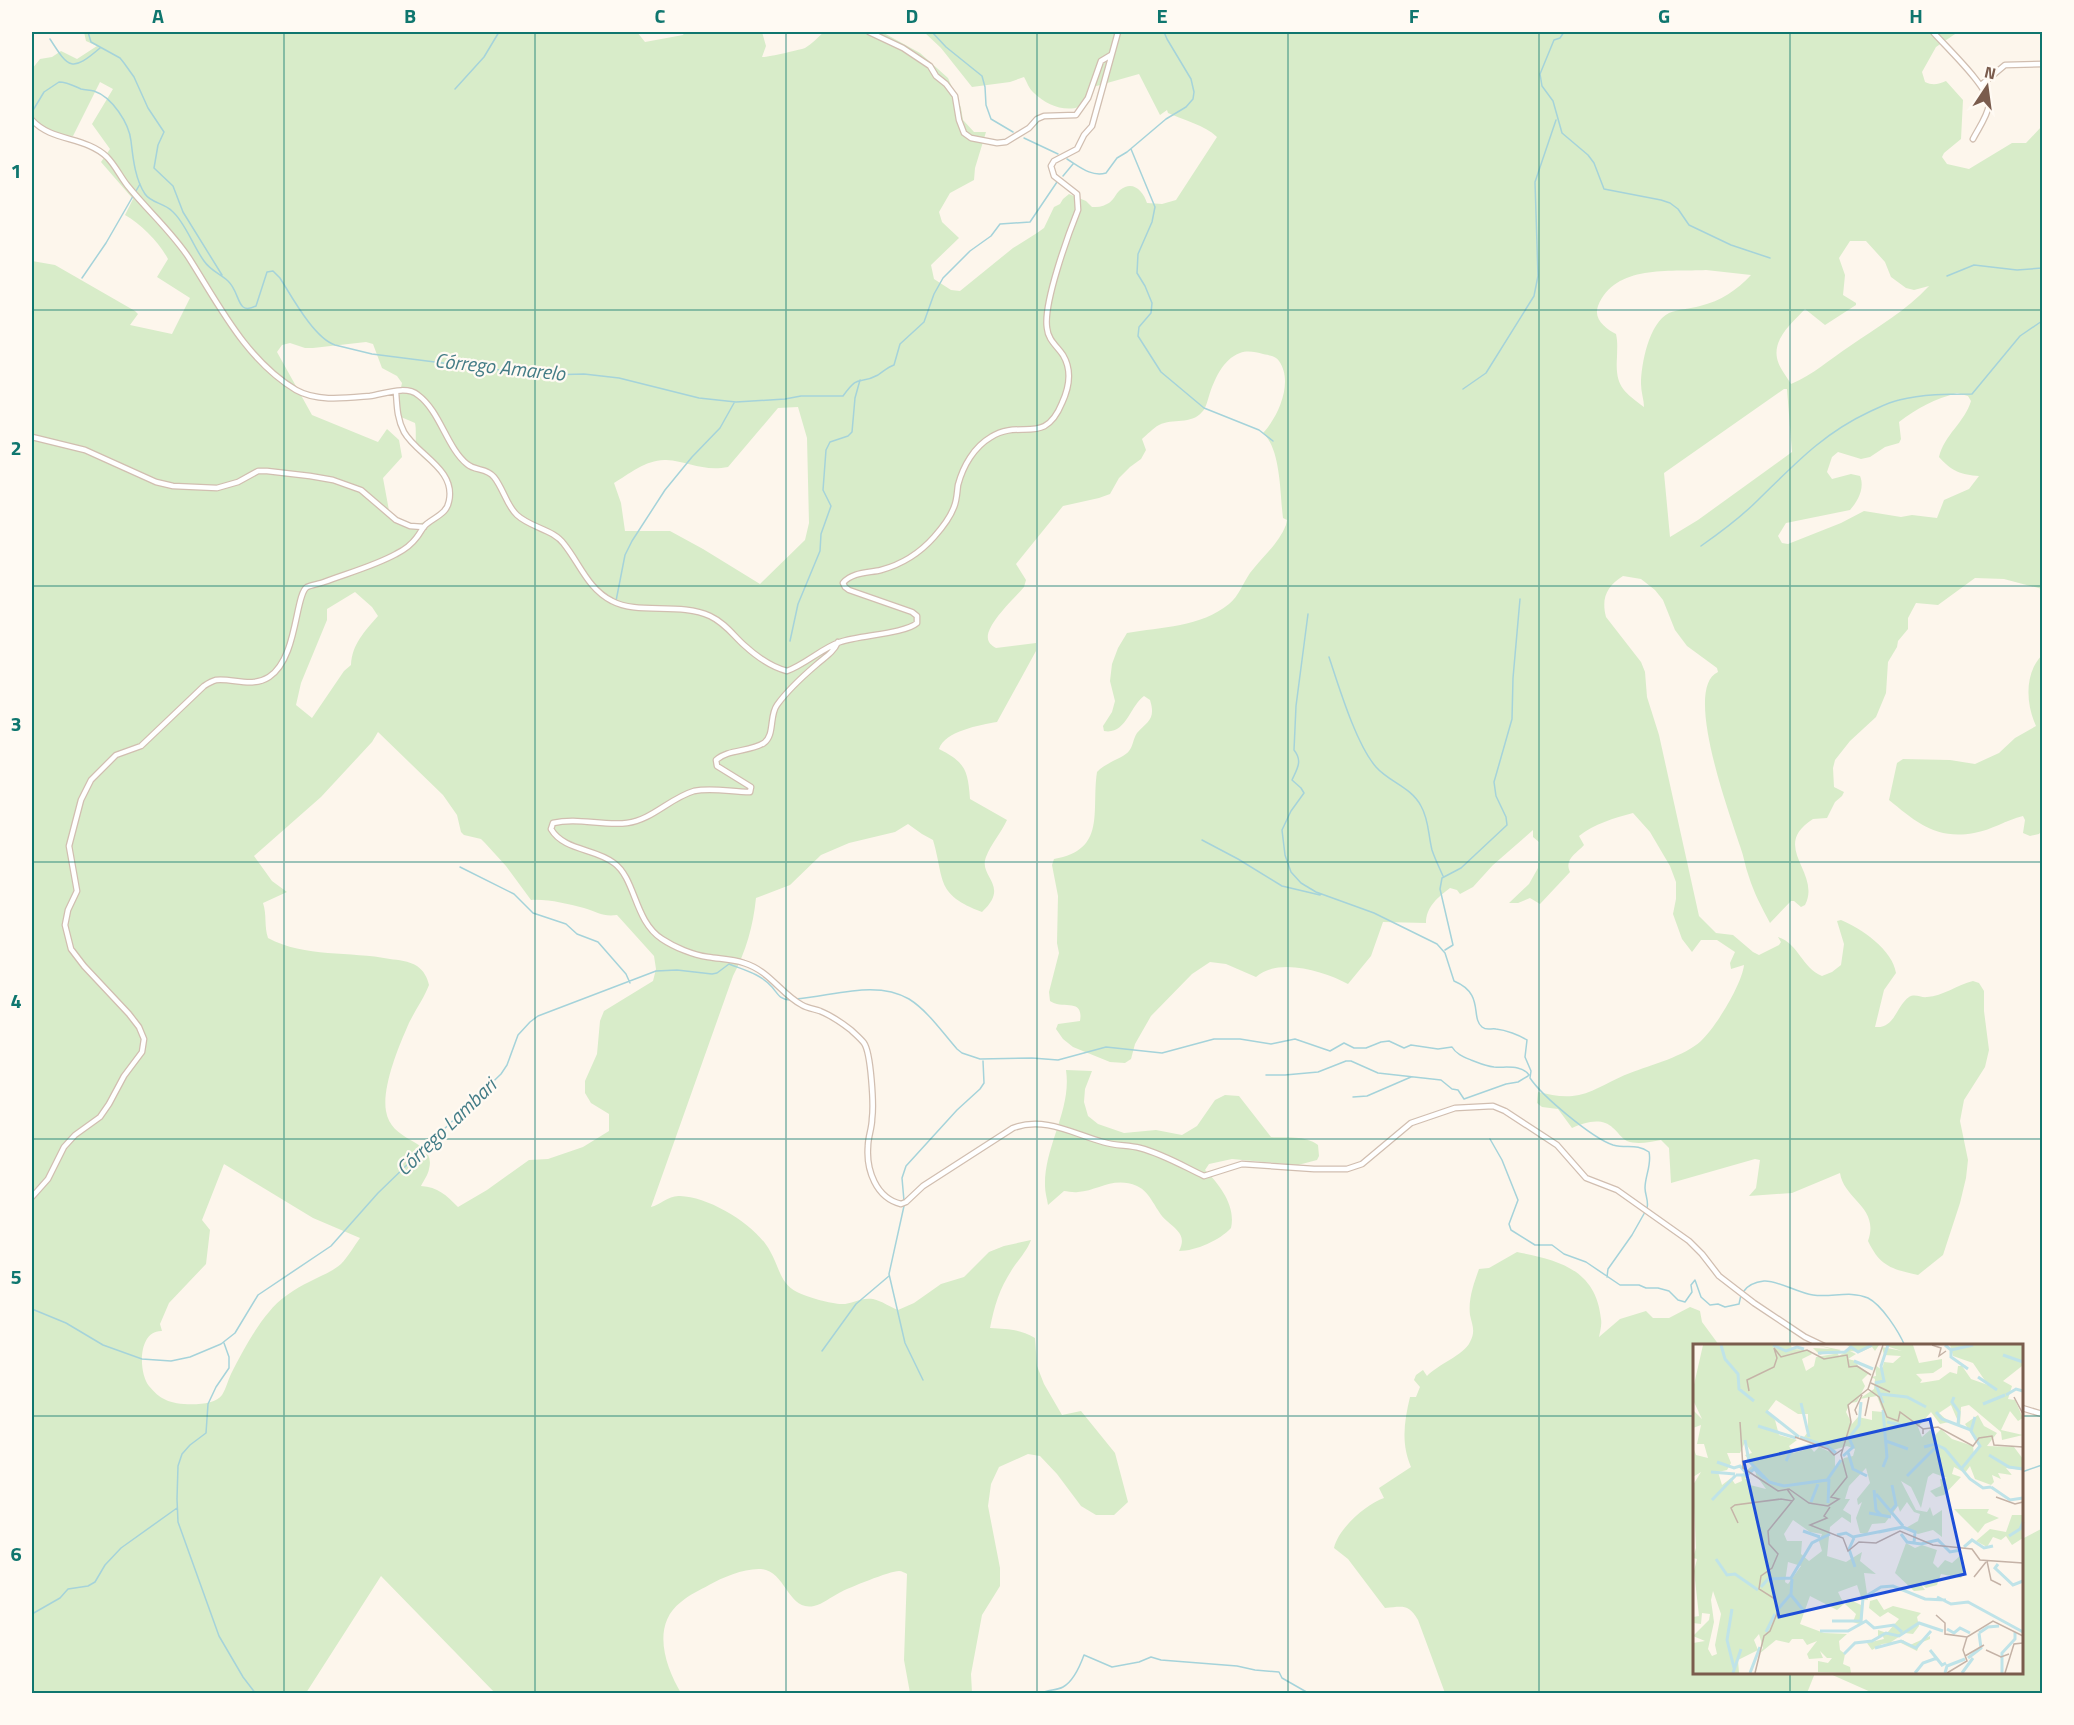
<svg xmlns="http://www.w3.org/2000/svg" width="2074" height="1725" viewBox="0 0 2074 1725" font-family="'Titillium Web',sans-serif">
  <rect width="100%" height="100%" fill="#fdf6ec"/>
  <!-- green -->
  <path fill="#d8ecc9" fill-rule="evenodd" d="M84 32H637L645 42 683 35 685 32H762L766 46 762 57C765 58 803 49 805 48 812 44 818 37 824 32H882L920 53 948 78 961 108 963 120 974 132H986L975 168 974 180 950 193 939 212 942 222 959 238 931 265 934 279 951 290 960 291 1013 248 1037 233 1044 228 1054 207 1060 204 1063 199 1069 194 1086 201 1092 207C1097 207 1102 207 1107 204 1114 201 1115 194 1120 190 1133 180 1143 191 1147 203L1162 204 1176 200 1217 137C1205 125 1183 120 1168 113L1167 110 1160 115 1139 74 1093 87 1090 101C1073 115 1049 108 1034 93 1029 89 1027 82 1024 77L1010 82 972 87 941 48 924 32H1958L1936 47 1922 72 1925 82C1933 86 1939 84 1946 81L1963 100 1961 139 1944 153 1942 157 1947 164 1969 169 2012 143H2026L2042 126V589L2004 579 1975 578 1938 605 1916 603 1908 618V629L1898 641 1897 647 1888 662 1886 693 1876 717 1850 741 1835 760 1833 768 1834 787 1844 792 1842 796 1835 802 1827 818 1813 819C1769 847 1822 872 1805 905L1801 907 1794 901H1791L1770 923C1762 908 1754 893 1749 877 1745 867 1744 856 1740 846 1731 817 1682 688 1718 672L1717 668 1687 646 1675 630 1663 600 1655 590 1641 579 1623 576C1607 586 1601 598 1606 617L1641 662 1645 672 1647 697 1659 735 1699 916 1716 933 1733 935 1753 952 1759 955 1779 945 1781 942 1778 937C1799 944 1802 968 1822 976L1832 972 1841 965 1844 944 1837 921 1841 920C1861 928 1893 950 1896 973L1884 990 1875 1027C1895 1029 1896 1006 1909 997 1915 993 1921 998 1927 997 1943 996 1957 985 1973 981L1979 983 1984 991V1011L1989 1050 1985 1067 1964 1100 1960 1121 1968 1160 1966 1178 1960 1203 1943 1255 1918 1275C1891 1269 1880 1266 1868 1241 1880 1207 1844 1200 1840 1173L1792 1193 1749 1196 1756 1188 1760 1160 1755 1159 1671 1183 1669 1148 1661 1140C1650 1142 1637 1145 1627 1141 1621 1138 1618 1132 1613 1128 1602 1117 1585 1122 1572 1128L1558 1109 1542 1107 1537 1103 1538 1092C1552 1095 1564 1098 1579 1095 1597 1091 1613 1079 1630 1073 1651 1065 1685 1056 1701 1041 1716 1027 1742 984 1744 965L1731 969 1730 963 1735 952 1717 940H1701L1692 952 1682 939 1673 914 1676 899V882L1670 866 1650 832 1633 813C1614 818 1594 824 1579 836L1584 845C1576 854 1564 859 1570 872L1540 904 1530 898 1518 903H1509L1529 884 1538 868 1539 842 1533 837V830L1493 865 1473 887 1460 894 1457 890 1450 888C1438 897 1426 907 1426 923L1383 922 1371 956 1348 984C1324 971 1278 957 1256 977L1226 964 1210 962 1192 974 1151 1016 1135 1044 1131 1059 1125 1063 1110 1062 1073 1047 1063 1039 1056 1029 1058 1024 1080 1021C1084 997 1062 1010 1050 1001L1049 992 1059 953 1057 943 1058 896 1052 865 1054 859C1107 850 1091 811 1097 772 1106 762 1124 758 1129 751 1133 746 1133 739 1137 733 1148 721 1156 719 1150 700L1144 696C1130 706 1126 735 1104 731L1103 726 1112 712 1115 701 1110 681 1112 664 1118 648 1127 633C1161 627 1201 627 1229 604 1239 596 1243 583 1250 573 1262 557 1278 545 1286 525L1287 520 1283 518C1280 495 1281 449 1263 433 1278 417 1294 382 1279 361 1276 356 1268 355 1263 354 1256 352 1247 350 1240 353 1223 359 1214 380 1209 396 1207 402 1206 408 1202 412 1191 425 1173 418 1159 425 1153 428 1147 435 1142 439L1146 450 1141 459 1130 467 1119 478 1110 494 1099 498 1063 506 1016 564 1026 580 1024 587C1015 598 981 628 989 642 990 644 994 647 996 648L1036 643V651L997 722C980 725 945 731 939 749 965 762 968 770 970 799L1007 820C1001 833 991 844 986 857 978 877 1011 885 982 912 935 894 945 881 933 840L922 834 908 824 895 832 849 843 821 855 790 885 756 898C753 927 746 951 733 976L651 1207C660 1205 669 1195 680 1196 710 1197 756 1225 770 1251 779 1266 780 1284 797 1292 807 1297 831 1304 842 1304 852 1304 861 1297 873 1299 882 1301 890 1307 898 1310L914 1303 941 1284 964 1277 989 1252 1004 1246 1031 1240C1027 1250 1021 1257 1015 1265 1000 1287 995 1303 990 1328 1008 1329 1019 1329 1035 1338L1037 1366 1044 1384 1062 1415 1081 1411 1115 1453 1128 1502 1114 1515H1096L1081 1506 1057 1474 1040 1456 1028 1454 999 1467 991 1484 988 1506 1000 1568V1586L982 1615 971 1674 972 1693H910L904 1660 907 1574C905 1573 902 1571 899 1571 890 1571 848 1588 839 1593 831 1597 823 1604 814 1606 788 1612 786 1571 761 1569 745 1568 723 1577 709 1585 700 1590 689 1595 681 1602 651 1625 665 1666 681 1693H495L381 1576 306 1693H32V261L55 265 135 311 138 314 130 325 172 334 190 298 157 277 168 259C159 242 141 224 125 215L133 199 101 162 110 149 92 124 113 89 100 82 73 136C57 135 43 136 32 122V80L34 76 32 69 40 59 52 57 61 51 77 59 97 46 86 41ZM1850 241H1866L1885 262 1891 277 1906 288 1914 290 1929 286C1906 311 1877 327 1850 346 1830 359 1813 375 1791 384 1786 375 1779 368 1777 358 1773 338 1793 322 1805 309L1825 325 1856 305V303L1843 295 1845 275 1839 258ZM1706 270 1751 275C1737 290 1721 301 1700 306 1690 309 1678 309 1669 313 1649 323 1641 364 1641 384 1641 392 1644 400 1644 407 1623 391 1615 386 1617 357 1617 349 1618 343 1616 334 1606 329 1593 319 1598 306 1615 264 1670 272 1706 270ZM366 342 373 344 382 368 397 376 402 383 398 401 401 417 415 423C417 432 414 443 418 451 421 459 432 463 438 470 452 486 451 507 433 518 418 528 405 523 390 516L383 478 402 457 399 440 387 429 378 442 312 415 277 352 282 345 290 343 305 348H313ZM1784 389H1787L1792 452 1698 520 1670 537 1664 473ZM1957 393 1968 396 1971 401C1965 422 1944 435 1939 457 1951 471 1962 475 1979 476L1969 489 1944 500 1937 518 1912 515 1901 517 1864 511 1841 523 1788 544 1782 543 1778 536 1786 523 1850 510C1858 501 1865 488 1860 476L1851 474 1832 479 1827 472 1832 457 1838 452 1861 459 1870 457 1885 447 1899 443 1901 439 1899 422C1917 408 1935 399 1957 393ZM798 407 807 438 809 523 805 540 760 584 703 549 670 531H625L621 503 614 483C629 474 647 459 666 460 688 461 703 472 728 467L778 408ZM355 592 372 607 378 616C365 631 352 644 351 665L344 671 312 718 296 705 301 683 327 620V609ZM378 732 443 795 457 815 461 832 464 835 481 839 485 843 506 866 531 900C549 899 567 904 584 908 597 912 603 917 617 915L654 956 656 969 653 981 604 1011 600 1021 597 1054 585 1081V1093L591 1103 609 1114V1131L583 1147 548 1159 529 1160 487 1190 458 1207C446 1195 438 1187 421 1186 424 1180 428 1175 429 1169 437 1139 391 1144 386 1111 382 1089 397 1050 406 1030 412 1014 423 1001 429 985 427 977 424 971 417 966 409 961 398 960 390 959 350 951 305 958 268 938 264 926 267 915 263 903L287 892 272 881 254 856 321 797 372 742ZM224 1164 313 1218 360 1238C354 1246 348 1257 341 1264 332 1272 320 1276 309 1282 296 1288 278 1300 269 1312 255 1328 241 1354 231 1374 228 1380 226 1389 222 1395 214 1407 178 1406 166 1400 159 1397 154 1392 149 1386 138 1372 138 1330 162 1331L160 1324 169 1303 206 1264 210 1230 202 1220Z
    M2042 655V830L2039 834 2030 836 2023 833 2025 820 2023 816C2006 820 1992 830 1974 833 1936 840 1916 822 1889 800L1897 763 1903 759 1950 760 1975 764 1999 753 2015 738 2036 726C2026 704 2024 674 2042 655Z
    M1066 1070 1092 1071 1085 1089 1084 1102 1088 1116 1098 1124 1124 1133 1156 1130 1182 1135 1197 1126 1215 1100 1225 1095 1239 1096 1271 1137C1287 1138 1305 1135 1318 1145L1319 1156 1317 1160 1298 1165 1232 1159 1209 1164 1205 1170C1220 1185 1236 1206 1231 1228 1220 1240 1196 1251 1179 1251 1187 1236 1177 1230 1167 1221 1155 1211 1152 1193 1137 1186 1113 1176 1098 1191 1078 1192 1073 1193 1068 1191 1064 1191L1048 1205C1047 1199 1045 1192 1045 1186 1044 1146 1072 1110 1066 1070Z
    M1517 1252C1558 1260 1596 1269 1601 1319 1602 1325 1600 1332 1599 1337L1620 1319 1646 1311 1653 1318H1669L1690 1307 1700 1311 1702 1322 1719 1345 1694 1346V1672L1815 1673 1807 1693H1445L1418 1620C1408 1603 1402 1607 1385 1608L1348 1559 1334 1548C1338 1529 1366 1504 1384 1498L1379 1488 1411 1467C1401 1444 1404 1422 1410 1397H1416L1420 1387 1414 1380 1416 1375 1423 1370 1427 1376C1437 1365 1464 1355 1470 1342 1476 1331 1472 1325 1470 1315 1468 1299 1474 1283 1479 1269L1489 1268Z
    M2041 1529 2042 1693H1873L1828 1673 2022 1672V1539Z"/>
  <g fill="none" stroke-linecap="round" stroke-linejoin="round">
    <!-- stream -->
    <path stroke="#a5d3da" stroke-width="1.5" d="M88 32 91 42 120 58 124 63 134 77 148 108 164 132 158 145 154 168 173 186 183 212 222 275
      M932 32 946 47 982 76 985 87 986 105 991 119 1013 132
      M1564 32 1560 38 1554 40 1540 74 1542 86 1553 101 1562 133 1588 155 1594 163 1604 189 1661 200 1670 203 1678 209 1689 225 1731 245 1770 258
      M50 39C69 69 72 72 100 48
      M455 89 484 57 499 32
      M32 112 44 92 59 82C67 82 74 86 81 89 85 90 90 90 94 91 112 97 129 123 131 141 133 158 135 179 145 194 151 203 164 203 172 211 185 222 193 246 204 261 210 270 220 274 228 281 241 293 236 316 256 306L267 272 273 271 280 278C292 297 314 338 335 345L372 354 482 368 547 375 584 374 619 378 699 398 736 402 785 399 801 396H843C860 372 858 386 878 375 884 371 888 367 894 365L900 344 924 322 934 294 943 278 970 251 991 236 1000 224 1030 222 1057 182
      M1024 138 1058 154
      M1131 149 1155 207 1152 222 1138 254 1137 273 1145 286 1152 303 1151 313 1139 327 1138 336 1161 372 1204 408 1259 430 1273 441
      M1067 159C1080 167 1091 177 1106 173L1117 158 1127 152 1166 119 1186 107 1193 99 1194 92 1191 79 1167 39 1164 32
      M1063 176 1073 164
      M1947 276 1974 265 2017 270 2042 268
      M82 278 106 243 140 184
      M1463 389 1486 373 1534 296 1538 276 1535 182 1556 120
      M1701 546C1721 532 1741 517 1758 500 1794 465 1822 434 1869 412 1878 408 1889 402 1899 400 1923 394 1947 394 1972 394L2020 336 2042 321
      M616 601 625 555 632 541 665 490 692 457 720 428 734 403
      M1308 614 1296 706 1294 750C1303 761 1297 769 1292 780L1301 788 1304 793 1291 811 1282 830 1285 855 1291 872 1301 883 1316 892 1374 913 1437 944 1445 953 1454 981C1485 994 1470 1017 1482 1027 1487 1031 1491 1028 1496 1029 1506 1030 1519 1035 1527 1040L1525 1057 1531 1071 1530 1078C1542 1096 1592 1138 1613 1145 1627 1149 1636 1143 1649 1152 1652 1164 1645 1176 1645 1188 1645 1195 1649 1201 1647 1208
      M790 641 798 604 820 551 821 534 831 506 823 490 826 450 830 442 848 436 852 432 855 398 860 380
      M1329 657C1339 687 1356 744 1376 767 1389 782 1411 787 1421 806 1429 820 1428 834 1432 850 1435 859 1439 867 1443 876
      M1202 840 1238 859 1282 886 1320 895
      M460 867 514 894 533 913 566 924 577 934 598 942 626 974 630 983
      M1445 950 1453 945 1440 889 1442 878 1461 868 1507 825 1506 817 1496 796 1494 782 1512 719 1513 678 1520 599
      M795 999C831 997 875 979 909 999 928 1011 942 1032 957 1049L962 1053 980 1059 1032 1058 1058 1060 1106 1047 1162 1053 1214 1039H1240L1271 1044 1295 1039 1330 1051 1344 1043 1354 1048H1366L1381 1042 1389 1041 1404 1048 1411 1045 1438 1049 1452 1047C1456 1054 1464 1057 1471 1060 1479 1063 1485 1066 1494 1067 1506 1068 1521 1064 1529 1075
      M1266 1075H1285L1318 1072 1346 1061H1351L1378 1073 1441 1080 1452 1089 1458 1090 1464 1099 1506 1084 1518 1082 1528 1076
      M1353 1097 1367 1096 1411 1077
      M1490 1139 1502 1160 1518 1200 1509 1224 1511 1230 1535 1245H1552L1564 1254 1586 1262 1620 1285H1639L1646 1288H1658L1669 1291 1678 1300 1685 1302 1692 1292 1691 1285 1695 1280 1701 1297 1710 1305 1718 1304 1725 1307 1739 1304 1741 1295
      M904 1201 902 1178 906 1166 957 1110 980 1089 984 1083 983 1061
      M904 1206 889 1274 905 1343 923 1380
      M1607 1277 1608 1269 1632 1235 1645 1212
      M1744 1291C1748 1285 1756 1282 1764 1281 1777 1280 1798 1293 1813 1295 1831 1298 1850 1290 1868 1298 1882 1305 1899 1332 1905 1346
      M32 1309 66 1323 103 1345 142 1359 171 1361 190 1357 221 1344 235 1333 258 1295 331 1246 378 1193 501 1074 507 1065 518 1035 530 1022 538 1016 656 971 677 970 712 974 717 973 729 964C744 970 761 974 772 987 778 994 780 1000 790 1000
      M224 1343 229 1357V1368L216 1387 208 1404 206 1433 190 1445 182 1454 178 1466 177 1499 178 1522 219 1636 243 1677 256 1694
      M822 1351 856 1304 889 1276
      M2022 1472 2042 1465
      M32 1614 60 1598 68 1589 88 1586 95 1582 105 1565 121 1548 177 1508
      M1040 1694C1047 1689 1056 1691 1063 1687 1074 1681 1080 1666 1084 1655L1112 1667 1139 1662 1151 1657 1161 1660 1237 1666 1255 1670 1279 1672 1282 1678 1310 1694"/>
    <!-- minor casing -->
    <g stroke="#d1beb0" stroke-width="7">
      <path id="minor" d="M869 32 903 48 930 66 936 76 946 84 955 96 959 120 964 133 971 138 997 143 1006 142 1029 128 1037 119 1044 116 1076 115 1088 98 1101 61 1111 55
        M1933 32C1945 46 1990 88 1989 105 1987 117 1978 129 1973 139
        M1981 85 2005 65 2042 64
        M32 120C52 142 85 136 107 157 115 165 120 176 127 185 147 210 172 232 189 258 219 305 246 360 296 390 317 402 346 398 370 396 384 394 406 385 418 395 440 411 447 448 467 464 475 471 487 468 494 477 503 488 507 506 517 515 531 528 553 529 564 544 580 564 588 589 612 601 638 615 680 602 710 616 725 623 733 635 744 645 756 656 771 667 787 671 806 664 822 648 840 642 860 635 904 634 917 623V616L912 612 849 590 845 587 843 583C852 572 869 573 881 570 903 564 919 554 934 537 942 528 950 518 954 507 957 500 957 492 958 485 963 466 974 447 991 437 1021 418 1044 447 1062 403 1069 388 1072 370 1063 355 1057 346 1048 340 1047 328 1043 304 1068 235 1078 210L1077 194 1054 176 1051 166 1054 161 1077 149 1084 135 1092 126 1118 32
        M32 437 85 450 156 482 173 486 217 488 238 482 258 471H267L310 476 333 480 361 490 396 520 410 526 424 527
        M838 642C833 653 825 657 816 665 802 677 787 691 777 705 769 716 775 735 764 743 750 752 728 749 716 760L717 766 751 787 750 792C731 792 712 787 694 791 670 798 652 820 627 823 602 826 577 817 553 823L551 829C564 851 595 848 614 863 636 879 634 921 662 939 674 947 693 955 708 957 720 959 732 959 744 963 770 971 781 994 802 1005 807 1008 814 1009 820 1011 830 1015 842 1023 851 1030 855 1034 860 1038 864 1043 871 1053 874 1105 872 1119 872 1128 868 1137 868 1146 866 1170 876 1198 901 1204L906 1202 923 1186 1013 1128C1044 1116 1074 1134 1103 1142 1115 1146 1128 1145 1140 1148 1163 1154 1183 1166 1204 1176L1242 1164 1314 1169H1347L1362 1164 1411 1123 1455 1108 1493 1106 1505 1111 1557 1145 1586 1178 1617 1190 1689 1241 1702 1254 1719 1276 1754 1303 1805 1337 1824 1346
        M32 1197 48 1179 64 1147 75 1135 100 1117 109 1104 124 1076 142 1052 144 1039 139 1027 129 1014 84 966 71 949 65 925 68 910 77 891 69 846 81 800 91 780 116 755 141 746 204 686C207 684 212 681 216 680 233 678 252 688 269 677 298 658 295 594 307 587 311 585 319 584 324 582 348 573 374 566 396 554 404 550 412 544 417 537 421 532 423 526 428 523 437 516 447 513 449 501 456 469 417 455 404 432 397 419 397 406 396 392
        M2022 1408 2042 1414"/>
    </g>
    <!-- minor -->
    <use href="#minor" stroke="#fff" stroke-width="4.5"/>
  </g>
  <!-- grid -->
  <path fill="none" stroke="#0f766e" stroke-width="1.5" stroke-opacity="0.55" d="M284 32V1694M535 32V1694M786 32V1694M1037 32V1694M1288 32V1694M1539 32V1694M1790 32V1346M32 310H2042M32 586H2042M32 862H2042M32 1139H2042M32 1416H1694M2022 1416H2042M1790 1672V1694"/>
  <g text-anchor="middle" stroke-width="4.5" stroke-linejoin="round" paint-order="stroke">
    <!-- water labels -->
    <g font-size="20" font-style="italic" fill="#437c86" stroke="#fffaf3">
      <text transform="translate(500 367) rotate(6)" y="7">Córrego Amarelo</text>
      <text transform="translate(446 1127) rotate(-44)" y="7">Córrego Lambari</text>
    </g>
  </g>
  <!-- overview -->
  <g transform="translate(1693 1344)">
    <rect width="330" height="330" fill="#fdf6ec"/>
    <path d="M10 1H98L99 5 116 6 119 10 109 15 113 27 121 22 123 13 141 10 137 7 127 11 120 4 138 5 123 1 148 6 144 8 146 12 158 4 154 1H186L182 7 179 3 168 8 157 7 163 10 155 15 167 18 164 21 176 29 169 36 172 42 164 58 157 59 153 68 159 80 165 73 179 76V67L190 68 184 52 166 55 181 45 182 35 178 33 183 32 182 21 189 26 191 18 200 19 208 12 191 11 189 3 209 7 190 1H220L226 19 249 15V23L240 29 223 30 229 36 227 39 246 36 257 28 264 30 265 22H269L278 35 295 41 280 19 260 12 257 1H330L329 22 310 37 319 42 315 55 322 56 330 74 325 77 317 67 308 86 330 91 309 96 308 88 276 61 268 63 267 82 258 61 246 69 256 78 247 80 238 68 225 83 229 93 237 86 242 91 248 85 259 95 280 102 281 110 286 101 272 80 285 71 291 82 304 89 294 102 321 103 330 115V126L313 124 319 131 305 129 308 135 299 131 301 138 298 141 282 135 277 122 272 129 261 123 259 130 268 133 251 151 243 153 237 147 248 142 247 135 254 134 240 129 235 133 228 164 218 143 208 137 223 166 234 168 237 163 240 172 249 166V193L240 186 225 190 211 185 225 177 227 170 221 168 214 158 207 168 205 162 192 179 179 180 174 190 167 189 163 174 169 158 165 161 164 155 177 139 173 124 156 142 152 155H157L150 166 158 171V179L149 173 137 183 134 212 153 218 169 208 167 217 183 230 171 229 175 256H169L164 241 145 248 151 260 144 266 117 252 107 280 131 289 154 290 146 297 147 306 152 310 150 320 157 323 158 329 125 328V317L135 319 139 314H134L127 307 130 314 116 315 114 310 124 297 114 301 110 295H99L96 299 83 296 66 310 70 304 66 290 61 296 65 306 45 316 46 329H0V299L12 297 0 292 16 276 17 270 9 269 8 280 0 279V273L6 272 1 227 4 215 0 214 3 204 0 141 8 128 0 133V103L3 111 15 114 11 100H4L8 81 0 84V66L9 75 0 56V45ZM83 56 105 70H115V88L111 93 140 106 154 102 162 105 160 112 151 114 142 125V110L126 103 121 108 118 104 100 109 96 102 104 96 86 91 82 76 74 68ZM52 98 59 109 52 111 60 121 48 131 49 137 42 140 38 134 29 141 25 128 34 126 38 119 34 109H47ZM62 124 63 131 73 145 57 141V135H52ZM100 176 117 188 129 190 126 197 129 207 116 217 108 210 109 197H94L91 190ZM95 218 108 222 95 240 92 238ZM20 247 28 270 22 301 24 310 19 312 15 305 21 278 18 256ZM261 165H296L294 169 306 174 292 180 285 189ZM319 171H330V194L319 201 313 192 308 196 300 193 294 203 283 197 297 185 313 188ZM213 199 222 204 229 201 244 206 240 219 245 224 252 216 259 219 269 210 272 227 268 234 248 230 244 241 233 244 227 239 232 246 221 247 202 229ZM184 255 191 266 200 262 228 269 224 273 226 282 220 290 212 289 198 298 210 296 217 301 237 292V295L227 299 224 307 206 298 189 300 179 306 174 299 191 295 189 290 185 295V286L194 289 206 275 195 268 187 273 176 264 177 257ZM158 256 170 262 169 281 160 278 163 270 152 260Z" fill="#d8ecc9" fill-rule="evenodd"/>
    <path fill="none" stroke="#bfe3e8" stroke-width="3" d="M28 1 32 15 45 30 46 45 61 57M80 1 93 7 104 3 111 5M252 1 258 6V13L275 25M258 6 280 1M125 9 152 8 158 3 165 8 179 1M310 11 330 18M161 17 180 25M285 33 304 46M182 39 191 37 188 22 195 1M183 41 190 59M187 50 214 53 233 63M313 51 323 45 330 47M261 53 259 58 266 68 265 81M108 59 116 93M290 60 312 51M73 67 106 93M243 68 249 75 278 86M194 78 214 82M65 82 103 94M107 93 134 102 143 109M156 94 166 81 168 58M52 96 56 117 76 138M193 97 215 105M231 103 242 100 252 105 277 135 290 144 298 143M155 108 160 125 174 132M296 111 316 123 330 125M150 112 160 103 156 94M93 117 98 107 118 101M24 118 41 124 47 122 54 130M190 123 194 113 190 66M269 124 287 102 278 87 282 73M18 128 42 130M43 131H54L61 125 71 134M214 132 245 101M76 138 91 142 134 136 148 116M298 143 317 156 330 154M181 146 183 166 188 171M183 150 210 182M19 156 43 131M118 158 125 140M135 159 136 135M198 167 203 161 199 141M176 169 198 173M110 187 127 193M186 188 210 183 222 188 221 199M208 190 214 198 228 200 245 196 257 208 268 206M144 191 153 189 160 193 210 183M316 192 327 185 330 178M161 194 156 205 162 223M271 203 279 196 291 204 300 202M23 215 34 231 42 230 65 246M305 220 302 224 320 241 330 237M68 243 75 235 98 234 119 199 137 190M98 251 111 267M244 253 258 260 275 258 330 288M86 264 98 250 99 235M39 265 34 296 41 324M139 277H168L170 254 188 243 200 242 232 255 253 256M254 285 261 289 267 284 277 289M127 287H155L173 277 181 284 201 281 209 288M73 288 82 270M286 289 295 283 306 282M182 304 208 297 223 304 238 287M237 306 249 321 253 319M151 310 162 299 179 297 193 289 206 292 226 279 250 287M275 314 288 304 286 289M40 329 48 305M57 329 67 303M222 329 230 319 244 314M252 329 254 322 272 315M269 329 280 314M309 329V309L322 295V288"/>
    <path fill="none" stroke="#c5b3a7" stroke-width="1.5" d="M239 1 248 4 246 12 253 7M178 39 197 48M175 45 186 53 194 73 205 77 207 68 230 85V90M175 45 190 1M56 47 54 36 81 23 84 14 81 4 88 13 114 6 131 15 154 11 156 23 164 22 178 31M321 53 330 70M164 71 162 66 169 51M172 72 176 53M47 78 50 124 85 147 96 145 116 159 135 162 146 155 138 153 154 133 148 111 158 78 155 61 175 45M230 85 245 83 280 102 286 94 299 92 301 101 330 103M102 93 135 105 141 111 150 105M303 153 322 160 330 158M137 163 131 172 134 174 117 181 150 194 155 207 166 198 183 199 207 187 240 201 279 205 287 216 330 219M45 179 38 164 42 161 88 155 100 157M294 217 298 236 308 241M281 233 293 218M243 271 252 279V290L274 293M293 306 308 313 316 310M272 312 291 301M62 329 71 292 77 287 85 267 82 255 66 245 68 232 79 224 85 210 76 200 75 187 101 155 94 145M254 329 274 317 270 306 274 293 300 277 330 292M312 329 321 300 330 299"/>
    <path fill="#1d4ed8" fill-opacity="0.15" stroke="#1d4ed8" stroke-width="3" d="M237 75 272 230 86 273 51 118Z"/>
    <rect width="330" height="330" fill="none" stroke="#7a5c4d" stroke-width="3"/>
  </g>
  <!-- border -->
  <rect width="2074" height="1725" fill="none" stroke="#fffaf3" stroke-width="66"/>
  <!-- north arrow -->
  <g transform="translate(1987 87) rotate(13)" stroke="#fffaf3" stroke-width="4.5" paint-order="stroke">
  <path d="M0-4.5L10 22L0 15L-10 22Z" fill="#7a5c4d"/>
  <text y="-9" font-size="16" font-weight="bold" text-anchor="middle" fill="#7a5c4d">N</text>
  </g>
  <rect x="33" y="33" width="2008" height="1659" fill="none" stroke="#0f766e" stroke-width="2"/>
  <g font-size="20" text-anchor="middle" font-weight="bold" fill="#0f766e">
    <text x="158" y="23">A</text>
    <text x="410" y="23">B</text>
    <text x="660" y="23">C</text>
    <text x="912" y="23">D</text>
    <text x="1162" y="23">E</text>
    <text x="1414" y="23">F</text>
    <text x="1664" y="23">G</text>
    <text x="1916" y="23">H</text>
    <text x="16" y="178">1</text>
    <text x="16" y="455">2</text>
    <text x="16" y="731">3</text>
    <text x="16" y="1008">4</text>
    <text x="16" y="1284">5</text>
    <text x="16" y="1561">6</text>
  </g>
</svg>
